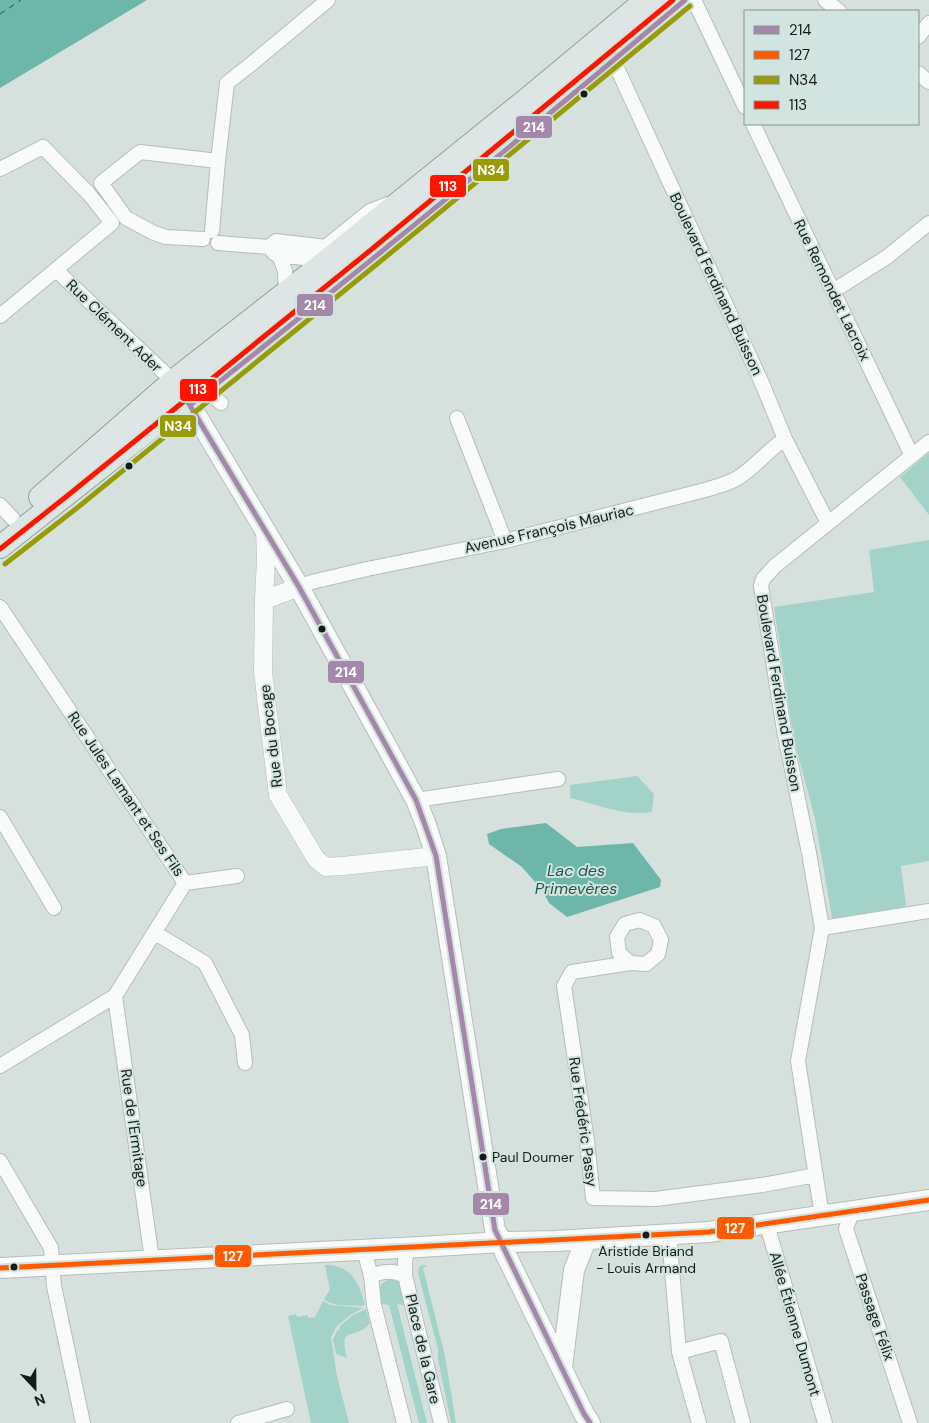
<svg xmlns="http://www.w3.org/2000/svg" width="929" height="1423" viewBox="0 0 929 1423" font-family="'DM Sans',sans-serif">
  <rect width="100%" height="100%" fill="#d6e0dd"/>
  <!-- green -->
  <path fill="#a3d3c8" d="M929 453V515L900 477Z
    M929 540V861L901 866 906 906 836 920 832 918 815 819 798 755 791 721 774 607 874 592 869 550Z
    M637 776 654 794 652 812C625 817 596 804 570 798V785Z
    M325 1265C351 1265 358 1281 365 1304L362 1306C350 1305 335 1307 325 1300V1297L330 1290Z
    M422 1265 428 1266 423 1268 445 1356 456 1423H451L438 1359V1349L418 1273 419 1267Z
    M391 1279 400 1283 408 1306 397 1304 427 1423H419L389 1305 377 1303C378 1290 378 1283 391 1279Z
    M323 1301 330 1305 363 1308 350 1315 337 1326 331 1337 337 1376 349 1423H311L288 1316 296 1314 297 1317 307 1315 309 1318 315 1317Z
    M366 1309 370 1323C355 1342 338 1323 347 1358L336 1354 333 1339 338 1329 340 1330V1326L353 1315Z"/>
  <!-- water -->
  <path fill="#6cb7a9" d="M0 0H147L0 88Z
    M546 823 577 847 633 843 661 880 660 887 567 917 549 903 542 890 522 867 489 844 487 834 501 829Z"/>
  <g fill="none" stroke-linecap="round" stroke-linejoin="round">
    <!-- ferry -->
    <path stroke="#1e574c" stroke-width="1" stroke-dasharray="6 5" stroke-linecap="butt" d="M0 14 21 0"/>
    <!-- minor casing -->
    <g stroke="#b6bdbb" stroke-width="16">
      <path id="minor" d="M694 0 745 107
        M825 0 839 11
        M918 37 929 23
        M600 52 617 68 761 381 785 439 828 523
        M918 73 929 82
        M753 124 912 456
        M0 169 43 147 89 194 112 223 0 316
        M212 231 218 161 227 83 250 65 328 0
        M203 239 166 237 154 233 126 218 101 183 140 152 218 161
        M218 243 269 247 276 241 326 247
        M328 245 370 211 388 204
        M269 247 275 254 318 260 329 258
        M279 255 285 271 286 291
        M56 270 173 381
        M833 291 887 257 929 223
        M202 386 221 403
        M457 418 505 541
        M0 505 13 519
        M299 587 312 582 367 569 505 541 705 490C718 486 732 483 742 475 758 464 769 449 785 439
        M0 607 185 883 115 996 0 1066
        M416 800 558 779
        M0 817 54 908
        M185 883 237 876
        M822 928 929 911
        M155 933 205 963 242 1035 245 1063
        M630 963 619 953 617 937 625 924 640 920 654 926 661 940 658 954 646 964 630 963 572 972 564 986 587 1141 593 1198 656 1199 762 1185 816 1175
        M115 996 152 1260
        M0 1161 51 1248 54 1286 83 1423
        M852 1212 846 1229 910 1423
        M822 1216 798 1061 822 928 809 853 784 730 761 586 763 579 775 566 929 442
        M767 1225 825 1423
        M669 1235 679 1352 699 1423
        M408 1248 405 1261V1276L441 1423
        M364 1250 371 1276 374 1305 404 1423
        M371 1276C383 1271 393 1270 405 1276
        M679 1352 721 1341 743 1423
        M238 1423 287 1409"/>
    </g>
    <!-- tertiary casing -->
    <g stroke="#b6bdbb" stroke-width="19">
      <path id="tertiary" d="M299 587 264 600 263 672 278 795 316 859 326 867 343 866 436 856
        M264 600 266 558 265 529"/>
    </g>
    <!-- secondary casing -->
    <g stroke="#b6bdbb" stroke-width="22">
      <path id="secondary" d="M177 388 190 405 299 587 416 800 426 825 436 856 495 1230 502 1242 505 1253 584 1414 590 1423
        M0 1268 420 1247 502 1242 555 1241 709 1232 929 1200
        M562 1367 574 1270 586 1240"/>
    </g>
    <!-- primary casing -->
    <g stroke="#8ea09c" stroke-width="24">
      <path id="primary" d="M40 497 173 381 330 258 527 99 646 0
        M0 547 162 419 674 0"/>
    </g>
    <!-- minor -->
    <use href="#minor" stroke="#f9fafa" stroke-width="14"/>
    <!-- tertiary -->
    <use href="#tertiary" stroke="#f9fafa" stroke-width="18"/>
    <!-- secondary -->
    <use href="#secondary" stroke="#f9fafa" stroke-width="20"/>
    <!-- primary -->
    <use href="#primary" stroke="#dde6e4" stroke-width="22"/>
    <!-- bus-1 casing -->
    <g stroke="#d2e4df" stroke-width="9">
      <path id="bus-1" d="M186 399 299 587 416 800 436 856 495 1230 584 1414 590 1423
        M190 405C357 273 522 138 685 0"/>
    </g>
    <!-- bus-2 casing -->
    <g stroke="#d2e4df" stroke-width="9">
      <path id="bus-2" d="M0 1268 709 1232 929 1200"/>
    </g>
    <!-- bus-3 casing -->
    <g stroke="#d2e4df" stroke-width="9">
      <path id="bus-3" d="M5 564 77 508 382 260 690 6"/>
    </g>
    <!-- bus-4 casing -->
    <g stroke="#d2e4df" stroke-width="9">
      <path id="bus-4" d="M0 549 67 496 372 249 673 0"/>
    </g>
    <!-- bus-1 -->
    <use href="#bus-1" stroke="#a588a9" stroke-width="5"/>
    <!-- bus-2 -->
    <use href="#bus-2" stroke="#ff5a00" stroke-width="5"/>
    <!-- bus-3 -->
    <use href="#bus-3" stroke="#999b08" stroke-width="5"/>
    <!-- bus-4 -->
    <use href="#bus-4" stroke="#ff1400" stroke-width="5"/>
  </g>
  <!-- markers -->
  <g fill="#151b1a" stroke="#d2e4df" stroke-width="2">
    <circle cx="584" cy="94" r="4.5"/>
    <circle cx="129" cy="466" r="4.5"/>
    <circle cx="322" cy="629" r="4.5"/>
    <circle cx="483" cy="1157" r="4.5"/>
    <circle cx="646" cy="1235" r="4.5"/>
    <circle cx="14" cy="1267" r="4.5"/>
  </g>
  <g text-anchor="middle" stroke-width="4" stroke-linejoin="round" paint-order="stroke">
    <!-- bus labels -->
    <g font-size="14" fill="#151b1a" stroke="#d2e4df" text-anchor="start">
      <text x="492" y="1162">Paul Doumer</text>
      <text x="646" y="1256" text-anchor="middle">Aristide Briand<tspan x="646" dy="17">- Louis Armand</tspan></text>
    </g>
    <!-- street labels -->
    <g font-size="15" fill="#151b1a" stroke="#d2e4df">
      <text transform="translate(716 284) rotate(65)" y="5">Boulevard Ferdinand Buisson</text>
      <text transform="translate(832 290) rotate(64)" y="5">Rue Remondet Lacroix</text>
      <text transform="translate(114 326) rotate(44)" y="5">Rue Clément Ader</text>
      <text transform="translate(549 529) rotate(-13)" y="5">Avenue François Mauriac</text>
      <text transform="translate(779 693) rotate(80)" y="5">Boulevard Ferdinand Buisson</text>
      <text transform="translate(271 736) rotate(-97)" y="5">Rue du Bocage</text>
      <text transform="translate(126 794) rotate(56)" y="5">Rue Jules Lamant et Ses Fils</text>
      <text transform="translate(583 1122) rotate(82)" y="5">Rue Frédéric Passy</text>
      <text transform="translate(134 1128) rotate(82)" y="5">Rue de l'Ermitage</text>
      <text transform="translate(875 1317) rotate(71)" y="5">Passage Félix</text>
      <text transform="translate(795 1324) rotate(74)" y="5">Allée Étienne Dumont</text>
      <text transform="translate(423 1349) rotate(77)" y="5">Place de la Gare</text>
    </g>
    <!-- water labels -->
    <g font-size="16" font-style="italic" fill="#1e574c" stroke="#d2e4df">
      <text x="576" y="876">Lac des<tspan x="576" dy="18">Primevères</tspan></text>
    </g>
  </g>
  <g stroke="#d2e4df" stroke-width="2">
    <rect x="515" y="115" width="38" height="24" rx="5" fill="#a588a9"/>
    <rect x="472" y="158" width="38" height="24" rx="5" fill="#999b08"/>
    <rect x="429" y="174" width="38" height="24" rx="5" fill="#ff1400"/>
    <rect x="296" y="293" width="38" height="24" rx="5" fill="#a588a9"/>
    <rect x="179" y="378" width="39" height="24" rx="5" fill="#ff1400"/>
    <rect x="159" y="414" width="38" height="24" rx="5" fill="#999b08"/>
    <rect x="327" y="660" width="38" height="24" rx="5" fill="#a588a9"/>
    <rect x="472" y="1192" width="38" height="24" rx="5" fill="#a588a9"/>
    <rect x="716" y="1216" width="39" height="24" rx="5" fill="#ff5a00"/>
    <rect x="214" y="1244" width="38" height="24" rx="5" fill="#ff5a00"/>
  </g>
  <g font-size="14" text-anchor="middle" font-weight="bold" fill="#fff">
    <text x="534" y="132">214</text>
    <text x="491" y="175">N34</text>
    <text x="448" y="191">113</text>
    <text x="315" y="310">214</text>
    <text x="198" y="394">113</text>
    <text x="178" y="431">N34</text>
    <text x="346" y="677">214</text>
    <text x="491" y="1209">214</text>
    <text x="735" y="1233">127</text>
    <text x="233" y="1261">127</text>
  </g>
  <!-- legend -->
  <rect x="744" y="10" width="175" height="115" fill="#d2e4df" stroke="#869490"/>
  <rect x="754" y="26" width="25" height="8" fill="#a588a9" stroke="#869490"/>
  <text x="789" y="35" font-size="15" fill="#151b1a">214</text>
  <rect x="754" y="51" width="25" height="8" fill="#ff5a00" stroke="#869490"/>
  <text x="789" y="60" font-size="15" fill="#151b1a">127</text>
  <rect x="754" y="76" width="25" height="8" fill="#999b08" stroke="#869490"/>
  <text x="789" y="85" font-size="15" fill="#151b1a">N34</text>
  <rect x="754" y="101" width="25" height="8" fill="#ff1400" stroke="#869490"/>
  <text x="789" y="110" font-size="15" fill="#151b1a">113</text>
  <!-- north arrow -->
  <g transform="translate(35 1388) rotate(158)" stroke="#d2e4df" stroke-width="4" paint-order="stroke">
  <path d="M0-4L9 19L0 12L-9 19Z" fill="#151b1a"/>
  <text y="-8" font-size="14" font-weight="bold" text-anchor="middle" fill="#151b1a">N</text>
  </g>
</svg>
